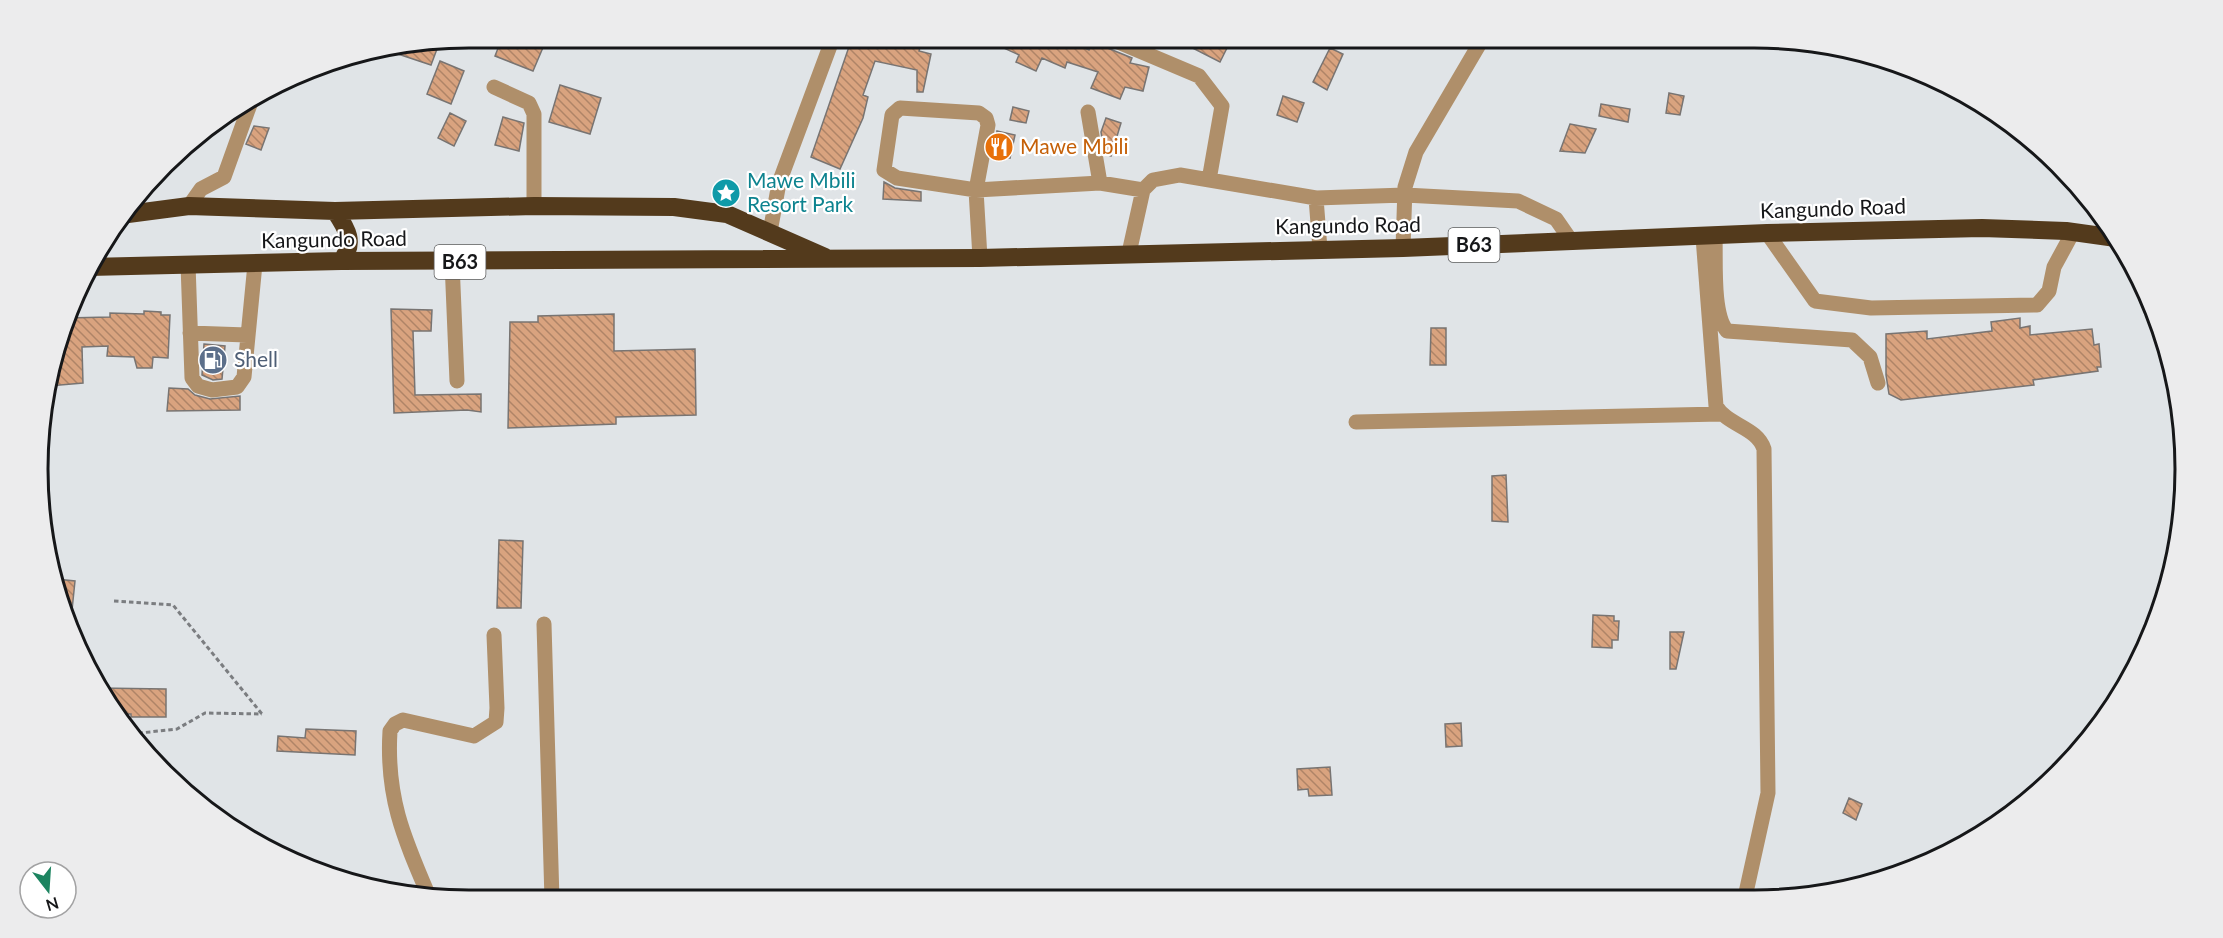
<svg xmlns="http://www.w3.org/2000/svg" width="2223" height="938" viewBox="0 0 2223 938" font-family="Lato,sans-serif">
  <defs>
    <pattern id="building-back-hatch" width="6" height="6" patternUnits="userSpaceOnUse" patternTransform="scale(1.5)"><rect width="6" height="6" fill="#d9a37f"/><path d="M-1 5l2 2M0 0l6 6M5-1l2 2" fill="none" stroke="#af8467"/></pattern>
  </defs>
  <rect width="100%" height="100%" fill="#e0e4e7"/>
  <!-- building -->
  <path fill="url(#building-back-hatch)" stroke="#787472" stroke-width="1.5" d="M502 38H547L533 71 495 56Z
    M852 38H922L919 51 931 54 923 92H917V70L875 61 863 95 868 97 863 118 840 169 811 157Z
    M982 38H1060L1089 50 1093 38 1105 47 1132 58 1130 63 1149 67 1143 91 1125 87 1120 99 1091 88 1098 72 1067 62 1065 68 1042 58 1036 71 1016 62 1019 55Z
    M1173 38H1232L1220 62Z
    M424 45 437 49 431 65 389 51Z
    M1330 48 1343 54 1327 90 1313 82Z
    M440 61 464 71 451 104 427 94Z
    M560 85 601 98 590 134 549 122Z
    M1669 93 1684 96 1680 115 1666 113Z
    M1283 96 1304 103 1297 122 1277 115Z
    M1601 104 1630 109 1628 122 1599 116Z
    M1013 107 1029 111 1026 123 1010 120Z
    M450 113 466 121 454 146 438 138Z
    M503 117 524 123 519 151 495 145Z
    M1106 118 1121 123 1111 156 1105 154 1101 132Z
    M1570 124 1596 129 1585 153 1560 151Z
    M254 126 269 128 261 150 246 144Z
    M997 131 1015 135 1010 158 993 154Z
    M884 182 895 188 921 192V201L883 199Z
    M391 309 432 310 431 331H413L415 395 481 394V412L467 410 394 413Z
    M144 311 161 312V315H170L168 358 153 357 152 368H137L134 357 107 356 108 346 82 347 83 383 49 386 61 330 66 318 110 317V313L144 314Z
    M614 314V351L695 349 696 415 616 417V424L508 428 510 322H538V316Z
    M2020 318V328L2030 326V335L2092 329 2094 345 2099 344 2101 367H2097L2098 371 2033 380 2034 385 1901 400 1889 394 1886 375V334L1927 331V339L1992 331 1991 322Z
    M1431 328H1446V365H1430Z
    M204 344 225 346 222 379 213 380 202 375Z
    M169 388 188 389 195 395 210 399 240 396V410L167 411Z
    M1506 475 1508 522 1492 521V476Z
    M499 540 523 541 521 608H497Z
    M56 579 75 581 71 620Z
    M1593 615 1614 616V621H1619L1618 640H1612V648L1592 647Z
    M1670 632H1684L1676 669H1670Z
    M98 688 166 689V717H131V714H116Z
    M1461 723 1462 746 1446 747 1445 724Z
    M306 729 356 731 355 755 277 751 278 736 305 738Z
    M1330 767 1332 795 1309 796 1308 789 1298 790 1297 769Z
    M1849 798 1862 804 1856 820 1843 813Z"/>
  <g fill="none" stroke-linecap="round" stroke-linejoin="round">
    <!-- path -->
    <path stroke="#7b7d80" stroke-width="3" stroke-dasharray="4.5 3" stroke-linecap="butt" d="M114 601 173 605 262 714
      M131 734 177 729 205 713 262 714"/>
    <!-- minor -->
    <path stroke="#af8f6a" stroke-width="15" d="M1109 38 1199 76 1222 106 1209 180
      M494 87 529 103 534 114V206
      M1088 112 1100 183
      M1316 198 1320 249
      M189 206 201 189 224 177 253 96
      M770 232 779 183 833 38
      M1767 233 1815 301 1871 308 2037 305 2049 291 2054 267 2073 232
      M1703 237 1716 406C1728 426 1757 427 1764 449L1768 793 1745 897
      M1715 237C1716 260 1712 314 1727 331L1852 340 1870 357 1878 383
      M1403 248 1405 187 1416 152 1483 38
      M1129 253 1143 190 1153 180 1180 175 1316 198 1405 195 1518 201 1556 219 1572 242
      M980 258 976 190 988 125 986 118 979 113 900 108 892 115 884 170 897 178 976 190 1100 183 1143 190
      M452 262 457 381
      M188 264 192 378 198 386 212 390 237 387 244 377 255 264
      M190 333 247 335
      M1356 422 1721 414
      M544 624 552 900
      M428 894C403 836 386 796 390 731L395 724 403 720 474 736 496 722 497 708 494 635"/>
    <!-- highway -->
    <path stroke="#533a1c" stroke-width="18" d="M335 211C347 229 356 243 341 261
      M128 214 189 206 335 211 534 206 674 207 727 214 825 257
      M89 267 341 261 980 258 1403 248 1767 233 1982 228 2066 231 2116 238"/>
  </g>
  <!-- icons -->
  <defs>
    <g id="restaurant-disc" transform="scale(1.5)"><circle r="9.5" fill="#e8710a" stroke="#fff"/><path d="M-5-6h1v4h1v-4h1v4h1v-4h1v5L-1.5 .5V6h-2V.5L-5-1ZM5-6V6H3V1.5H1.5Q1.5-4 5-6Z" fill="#fff"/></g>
    <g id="sight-disc" transform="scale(1.5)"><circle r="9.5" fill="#0f9aa8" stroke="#fff"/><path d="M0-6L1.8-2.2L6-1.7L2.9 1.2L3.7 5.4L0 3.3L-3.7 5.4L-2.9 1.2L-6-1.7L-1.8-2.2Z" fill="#fff"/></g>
    <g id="fuel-disc" transform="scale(1.5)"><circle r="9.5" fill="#5c6f8a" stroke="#fff"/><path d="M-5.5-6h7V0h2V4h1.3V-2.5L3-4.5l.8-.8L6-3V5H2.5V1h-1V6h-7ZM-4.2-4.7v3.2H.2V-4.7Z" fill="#fff"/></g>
  </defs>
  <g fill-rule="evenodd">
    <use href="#restaurant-disc" x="999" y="147"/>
    <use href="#sight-disc" x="726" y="193"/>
    <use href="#fuel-disc" x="213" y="360"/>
  </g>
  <g text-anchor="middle" stroke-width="4.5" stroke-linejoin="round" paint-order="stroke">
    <!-- shield labels -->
    <g fill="#fff" stroke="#5c5d5e" stroke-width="1.5">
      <rect x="1448.5" y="228" width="51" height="34" rx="4.5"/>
      <rect x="434.5" y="245" width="51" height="34" rx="4.5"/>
    </g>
    <g font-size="20" font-weight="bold" fill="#161719">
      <text x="1474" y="252">B63</text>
      <text x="460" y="269">B63</text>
    </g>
    <!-- food labels -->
    <g font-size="21" fill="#c56008" stroke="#fff" text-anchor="start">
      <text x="1020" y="154">Mawe Mbili</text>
    </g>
    <!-- culture labels -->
    <g font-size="21" fill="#0d838f" stroke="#fff" text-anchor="start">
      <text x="747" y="188">Mawe Mbili<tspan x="747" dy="24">Resort Park</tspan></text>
    </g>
    <!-- street labels -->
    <g font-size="21" fill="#161719" stroke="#fff">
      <text transform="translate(1833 209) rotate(-2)" y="7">Kangundo Road</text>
      <text transform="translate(1348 226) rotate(-1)" y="7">Kangundo Road</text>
      <text transform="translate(334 240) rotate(-1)" y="7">Kangundo Road</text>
    </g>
    <!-- service labels -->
    <g font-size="21" fill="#4e5e75" stroke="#fff" text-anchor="start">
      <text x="234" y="367">Shell</text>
    </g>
  </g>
  <!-- crop -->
  <path d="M0 0H2223V938H0ZM469 48H1754A421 421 0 0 1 2175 469V469A421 421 0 0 1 1754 890H469A421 421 0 0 1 48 469V469A421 421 0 0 1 469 48Z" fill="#ececed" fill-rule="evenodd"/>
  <path fill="none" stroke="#161719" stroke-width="3" d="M469 48H1754A421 421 0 0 1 2175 469V469A421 421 0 0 1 1754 890H469A421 421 0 0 1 48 469V469A421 421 0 0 1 469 48Z"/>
  <!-- north arrow -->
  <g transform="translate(48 890) rotate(163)"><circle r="28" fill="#ffffff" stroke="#a2a2a3" stroke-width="1.5"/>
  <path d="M0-4.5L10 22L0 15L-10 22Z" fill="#1c8460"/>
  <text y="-9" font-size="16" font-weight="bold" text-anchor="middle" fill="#161719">N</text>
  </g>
</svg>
